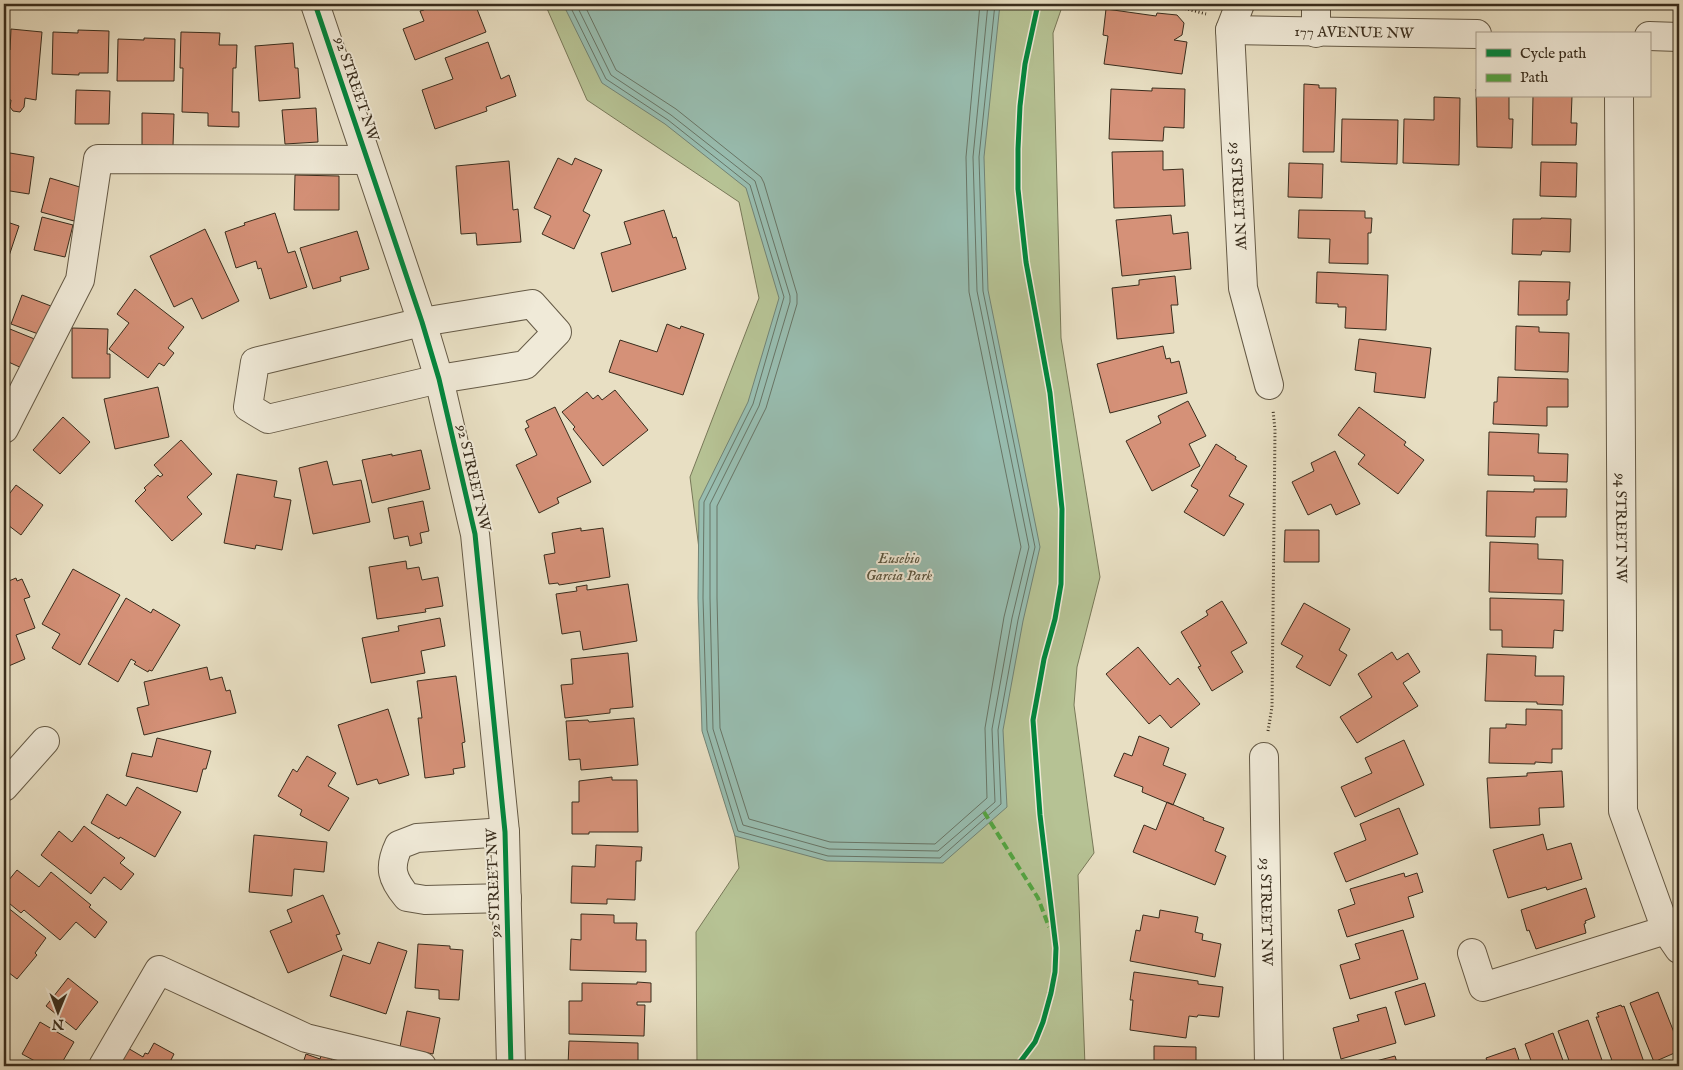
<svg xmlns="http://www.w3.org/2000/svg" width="1683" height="1070" viewBox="0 0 1683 1070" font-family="'IM FELL English',serif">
  <rect width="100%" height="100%" fill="#e8dfc3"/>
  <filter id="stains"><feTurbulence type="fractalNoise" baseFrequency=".004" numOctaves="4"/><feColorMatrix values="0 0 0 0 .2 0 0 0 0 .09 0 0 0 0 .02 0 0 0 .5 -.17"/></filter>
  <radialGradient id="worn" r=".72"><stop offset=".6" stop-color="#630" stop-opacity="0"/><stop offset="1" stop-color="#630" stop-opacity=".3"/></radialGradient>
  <!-- green -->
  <path fill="#b6c294" stroke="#787858" d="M545 4H1063L1053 33 1061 338 1100 577 1077 667 1074 705 1094 853 1078 875 1085 1066H697L696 932 739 868 690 477 759 298 739 202 587 100Z"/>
  <!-- water -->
  <path fill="#98bdb0" stroke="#728375" d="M563 4H1000L984 157 988 290 1040 547 1023 621 1003 730 1007 807 943 863 827 861 735 836 702 731 698 598 699 501 748 402 779 298 746 188 665 124 602 83Z"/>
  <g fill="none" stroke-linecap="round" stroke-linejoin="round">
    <!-- shore -->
    <path stroke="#687566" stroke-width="1" d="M569 4 606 79 668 120 750 185 784 297 753 404 704 502 703 598 707 730 738 831 828 856 940 858 1001 804 998 730 1018 620 1035 547 983 291 979 157 995 4
      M576 4 611 75 671 115 755 181 790 296V302L759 406 710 504V598L713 729 743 825 829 849 938 851 995 802 992 729 1012 618 1029 547 977 291 973 157 988 4
      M584 4 616 70 676 109 761 177 764 183 797 294V304L766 408 717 506V598L720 728 749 819 830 842 935 844 987 798 985 728 1004 617 1021 547 969 292 966 157 980 4"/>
  </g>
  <!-- building -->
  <path fill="#d59178" stroke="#392d1d" d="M422 4H475L486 32 415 60 403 29 424 21 420 11 424 10Z
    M1106 9 1156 16 1157 13 1177 15 1184 23 1182 35 1174 40 1187 42 1182 74 1104 64 1108 36 1103 35Z
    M11 29 42 32 36 100 25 98 24 107 20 112 13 111 10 107 11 100 4 99V49L10 50Z
    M78 30 109 31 108 73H79V75L52 74 53 32 78 33Z
    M181 32 220 33 219 45H237L236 68H233L232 112H239V127L208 126V113L182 112 183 68H180Z
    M144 38 175 39 174 81H117L118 39 144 40Z
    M488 42 501 79 509 75 516 96 486 107 487 111 435 129 422 90 453 79 445 58Z
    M293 43 295 68H298L300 98 259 101 255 46Z
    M1304 84 1319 85V88H1336L1334 152H1303Z
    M1152 88 1185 89 1184 128 1164 127 1163 141 1109 139 1111 89 1152 91Z
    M1476 89 1477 96H1509V119H1513L1512 148 1477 147Z
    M76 90 110 91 109 124H75Z
    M1533 96H1572L1571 123H1577L1576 145H1532Z
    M1434 97 1460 98 1459 165 1403 163 1404 119 1434 120Z
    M316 108 318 142 285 144 282 110Z
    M142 113 174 114 173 146 142 145Z
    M1342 119 1398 120 1397 164 1341 162Z
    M1163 151V170L1183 169 1185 206 1114 208 1112 152Z
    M4 152 34 157 29 194 4 190Z
    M558 158 572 165 575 158 602 170 583 211 590 215 574 249 542 234 551 216 534 208Z
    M509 161 513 210 518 209 521 242 477 245 476 233 461 234 456 166Z
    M1541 162 1577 163 1576 197 1540 196Z
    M1289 163 1323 164 1322 198 1288 197Z
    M295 175 339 176V210H294Z
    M50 178 83 188 74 221 41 212Z
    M664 210 673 238 676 237 686 269 612 292 601 253 631 244 624 222Z
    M1299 210 1365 211V218H1372L1371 233H1368V264L1329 263 1330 239 1298 238Z
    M275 213 288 253 295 251 307 287 270 299 261 268 258 269 256 261 236 268 225 232 245 225 244 223Z
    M1171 215 1173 234 1188 232 1191 269 1122 276 1116 220Z
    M42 217 73 225 65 257 34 250Z
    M1541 218 1571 219 1570 252 1542 251 1541 255 1512 254 1513 219H1541Z
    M4 221 19 226 8 259 4 257Z
    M205 229 239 301 202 319 192 298 174 307 150 256Z
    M357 231 369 269 340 277 341 281 313 289 300 248Z
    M1317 272 1388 275 1386 330 1345 328 1346 307H1338V304L1316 303Z
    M1175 276 1178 305H1171L1174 333 1117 339 1112 288 1139 285V280Z
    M1519 281 1570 282 1569 300H1567V315H1518Z
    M135 289 184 327 168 348 174 353 164 366 159 363 148 378 109 349 129 323 117 314Z
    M22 295 51 306 41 335 11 324Z
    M667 324 680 329 681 326 704 334 683 395 609 372 620 340 657 352Z
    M1516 326 1539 327V332L1569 333 1568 372 1515 370Z
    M5 327 37 340 24 369 4 360Z
    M72 328 108 329 107 354H110V378H72Z
    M1359 339 1431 348 1425 398 1374 392 1376 373 1355 370Z
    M1163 346 1166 359 1170 358 1171 363 1179 361 1187 393 1110 413 1097 364Z
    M1498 377 1568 379V407H1547V426L1493 424 1494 402H1497Z
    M158 387 169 437 115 449 104 399Z
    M615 390 648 430 603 466 573 429 575 427 562 412 587 392 593 399 598 395 602 400Z
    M1188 401 1206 436 1189 444 1200 466 1152 491 1126 441 1161 423 1158 416Z
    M555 407 591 482 557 498 559 503 539 513 516 465 537 455 525 429 529 427 526 421Z
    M1359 407 1406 442 1404 445 1424 460 1398 494 1358 464 1365 455 1338 435Z
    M63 417 90 442 60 474 33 450Z
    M1489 432 1539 434 1538 453 1568 454 1567 482 1534 481V476L1488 475Z
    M181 440 212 474 187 497 202 514 172 541 135 501 146 490 144 488 158 475 160 477 163 475 154 465Z
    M1216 444 1236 457 1235 459 1247 466 1229 496 1244 504 1224 536 1184 512 1198 490 1191 486Z
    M421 450 430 489 372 503 362 460 392 454V456Z
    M1335 451 1360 504 1336 515 1331 504 1308 515 1292 482 1314 471 1311 463Z
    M327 461 333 485 361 480 370 522 313 534 299 468Z
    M237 474 277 481 274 497 291 500 282 550 256 545 255 549 224 543Z
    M16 485 43 505 21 535 4 522V501Z
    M1534 489H1567L1566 517H1536L1535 537 1486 536 1487 491 1534 492Z
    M423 501 429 531 420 533 422 543 410 546 408 536 394 539 388 508Z
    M581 528V531L603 528 610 577 559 585 558 583 549 584 544 555 555 553 552 533Z
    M1285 530H1319V562H1284Z
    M1490 542 1538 544V559L1563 560 1562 594 1489 592Z
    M406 561 407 569 419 567 422 580 438 577 443 606 425 609 426 612 377 619 369 567Z
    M73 569 120 595 80 665 52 648 60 634 42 624Z
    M16 578 17 581 22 579 30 597 24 599 35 628 16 635 25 659 4 668V583Z
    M628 584 637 641 583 650 580 631 562 634 556 594 577 591 576 587 587 585V590Z
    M126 598 151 613 153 609 180 625 152 671 149 670 148 672 134 664 136 662 131 659 118 682 88 664Z
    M1490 598 1564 600 1563 631 1554 630 1553 648 1502 647V630H1490Z
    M1678 600H1679V631H1677Z
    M1222 601 1247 643 1231 652 1243 672 1212 691 1198 667 1201 666 1181 632 1208 615 1206 611Z
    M1304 603 1350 629 1339 650 1347 655 1330 686 1296 667 1303 656 1281 644Z
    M440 618 445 646 421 651 425 673 371 683 362 638 399 631 398 626Z
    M1138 647 1170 685 1178 678 1200 704 1171 728 1160 715 1149 724 1106 674Z
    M1392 652 1397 660 1408 653 1420 672 1403 683 1418 706 1357 743 1340 717 1372 697 1358 674Z
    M628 653 633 707 610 709V713L565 718 561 685 573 684 571 659Z
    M1487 654 1536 656 1535 676H1564L1563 705 1537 704V702L1485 701Z
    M207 667 210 680 222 677 226 691 230 690 236 713 144 735 137 708 149 705 144 682Z
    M456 676 465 742 462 743 465 767 453 769 454 774 425 778 418 718H422L417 681Z
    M1677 678H1679V706H1676Z
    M388 709 409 775 379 784 377 779 357 785 338 725Z
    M1526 709 1562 710V749H1552V763L1535 762V764L1489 763 1490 728H1506V724L1526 725Z
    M634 718 638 765 581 770 580 759 569 760 566 721 588 720 589 722Z
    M1676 729H1679V765H1676Z
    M1139 736 1169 748 1163 765 1186 774 1173 805 1142 792 1143 787 1114 776 1124 753 1132 756Z
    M157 738 211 751 206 769H203L197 792 126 776 132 753 152 757Z
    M1404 740 1424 785 1355 817 1341 787 1372 773 1365 758Z
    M307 756 336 773 328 786 349 798 329 831 300 815 302 810 278 796 293 769 297 772Z
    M1562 771 1564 807 1539 808 1540 825 1490 828 1487 778 1527 776V773Z
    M612 777V780H637L638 832H589V834H572V802H579V781Z
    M137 787 181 812 155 857 120 837 119 839 91 823 107 794 126 806Z
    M1167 802 1204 818 1203 820 1224 828 1215 851 1226 856 1215 885 1133 852 1144 825 1156 830Z
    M1399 808 1418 854 1346 882 1334 853 1366 840 1360 824Z
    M84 826 125 858 120 863 134 874 121 890 104 877 91 894 41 855 59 831 72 842Z
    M1543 834 1547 850 1571 843 1582 879 1547 890 1546 887 1508 898 1493 850Z
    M254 835 327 842 324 872 294 869 292 896 249 892Z
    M596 845 642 847 641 861H636L635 900 607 899V904L571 903 572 866 595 867Z
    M17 870 39 887 51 872 91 905 89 907 107 922 95 938 76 922 60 940 24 910 21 913 4 899V886Z
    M1404 873 1405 877 1417 873 1423 892 1408 897 1414 917 1347 937 1338 910 1355 904 1350 889Z
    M1586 888 1595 917 1585 921 1586 923 1584 924 1586 933 1536 949 1529 930 1527 931 1521 910Z
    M323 895 340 934 336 935 342 950 288 973 270 931 292 922 287 910Z
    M7 907 46 938 35 953 37 955 17 979 4 969V911Z
    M1160 910 1198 917 1195 932 1203 934 1202 940 1221 944 1215 977 1130 961 1136 930 1140 931 1143 915 1159 918Z
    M581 914 614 915V923H637L636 940H646V972L570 970 571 939 581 940Z
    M1403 930 1418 979 1350 999 1340 965 1360 959 1355 944Z
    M378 942 407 951 386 1014 330 996 343 955 370 964Z
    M418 944 450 946V949L463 950 459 1000 439 999V990L415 988Z
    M1134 972 1198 981V984L1223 987 1219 1017 1198 1015 1197 1017 1189 1016 1186 1038 1130 1030 1133 1000H1130Z
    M4 978 9 982 4 989Z
    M68 978 98 1002 76 1030 46 1006Z
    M637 982 651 983V1002H637V1005H645L644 1036 569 1034V1001H582V983L637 984Z
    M1425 983 1435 1016 1405 1025 1395 992Z
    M1658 992 1679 1045V1051L1654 1062 1630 1003Z
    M1621 1005 1622 1007 1624 1006 1645 1065 1641 1066H1614L1596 1017H1599L1597 1013Z
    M1386 1007 1396 1043 1341 1059 1333 1028 1359 1021 1357 1015Z
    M407 1011 440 1018 433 1054 400 1047Z
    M1588 1020 1604 1066H1571L1558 1031Z
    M40 1022 74 1042 60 1066H44L22 1054Z
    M1553 1033 1565 1066H1533L1525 1044Z
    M569 1041 638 1043V1066H568Z
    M154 1043 174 1054 168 1066H169H115L126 1047 143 1057 145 1053 148 1054Z
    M1154 1046 1196 1047V1066H1154Z
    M1515 1048 1521 1066H1489L1486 1058Z
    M306 1054 320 1059 321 1056 332 1059 331 1062 334 1063 333 1066H302Z
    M1395 1056 1398 1066H1357Z"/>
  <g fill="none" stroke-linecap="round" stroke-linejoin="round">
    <!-- minor casing -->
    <g stroke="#655a46" stroke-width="30">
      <g id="minor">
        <path d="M315 4 422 322 439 379 475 534 505 832 511 1066"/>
        <path id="s1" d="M1240 4 1230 30 1243 288 1269 385"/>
        <path d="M1316 4V33"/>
        <path id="s2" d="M1230 30 1477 34"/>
        <path d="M1649 36 1679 37"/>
        <path id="s3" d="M1619 96 1623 811 1666 930 1679 949"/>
        <path d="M532 304 557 332 525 365 439 379 268 419 248 407 255 362 422 322Z"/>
        <path d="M4 429 80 280 98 159 367 160"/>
        <path id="s4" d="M1264 757 1269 1066"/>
        <path d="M4 787 45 741"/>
        <path d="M505 832 417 838 399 845C388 868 392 879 407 897L425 900 507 898"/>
        <path d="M1472 953 1483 987 1666 930"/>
        <path d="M103 1066 159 970 306 1038 422 1066"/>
      </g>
    </g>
    <!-- path -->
    <path stroke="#392d1d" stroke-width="3" stroke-dasharray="1 2.5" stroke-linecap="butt" d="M1168 4 1206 14
      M1268 731 1272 707 1275 430 1273 410"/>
    <!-- minor -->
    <use href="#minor" stroke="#f0ead8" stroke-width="28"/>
    <!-- quiet -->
    <path stroke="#53a441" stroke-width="4" stroke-dasharray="8 4" stroke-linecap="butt" d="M984 812 1038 898 1049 927"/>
    <!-- cycleway casing -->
    <g stroke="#f0ead8" stroke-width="8">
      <path id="cycleway" d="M315 4 422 322 439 379 475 534 505 832 511 1066
        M1017 1066 1035 1042 1043 1022 1051 993 1055 972 1056 948 1040 815 1033 720 1044 659 1055 619 1061 584 1062 509 1050 393 1026 262 1018 189V149L1020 106 1025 64 1038 4"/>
    </g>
    <!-- cycleway -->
    <use href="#cycleway" stroke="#00873e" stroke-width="5"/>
  </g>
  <g text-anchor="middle" stroke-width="4" stroke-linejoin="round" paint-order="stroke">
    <!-- street labels -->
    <g font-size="15" fill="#392d1d" stroke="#f0ead8">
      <text dy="5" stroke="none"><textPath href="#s2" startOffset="124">177 AVENUE NW</textPath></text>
      <text transform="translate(357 89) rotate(71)" y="5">92 STREET NW</text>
      <text dy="5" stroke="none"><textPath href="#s1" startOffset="194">93 STREET NW</textPath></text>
      <text transform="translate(474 478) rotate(77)" y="5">92 STREET NW</text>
      <text dy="5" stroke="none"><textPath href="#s3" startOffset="432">94 STREET NW</textPath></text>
      <text transform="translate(493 883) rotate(-92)" y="5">92 STREET NW</text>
      <text dy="5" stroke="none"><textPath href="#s4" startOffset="155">93 STREET NW</textPath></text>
    </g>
    <!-- park labels -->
    <g font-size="15" font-style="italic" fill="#58523b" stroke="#f0ead8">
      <text x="899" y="563">Eusebio<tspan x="899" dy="17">Garcia Park</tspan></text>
    </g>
  </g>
  <!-- margin -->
  <rect width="1683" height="1070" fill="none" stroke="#e8dfc3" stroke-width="20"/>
  <rect x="5" y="5" width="1673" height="1060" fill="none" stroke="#392d1d" stroke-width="2.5"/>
  <rect x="10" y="10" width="1663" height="1050" fill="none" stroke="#392d1d"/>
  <!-- legend -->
  <rect x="1476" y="32" width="175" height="65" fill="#f0ead8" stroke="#a79e8d"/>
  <rect x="1486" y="49" width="25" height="8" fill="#00873e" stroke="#a79e8d"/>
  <text x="1520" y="58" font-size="15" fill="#392d1d">Cycle path</text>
  <rect x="1486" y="74" width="25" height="8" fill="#53a441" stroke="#a79e8d"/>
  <text x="1520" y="82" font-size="15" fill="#392d1d">Path</text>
  <!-- north arrow -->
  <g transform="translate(58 1012) rotate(181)" stroke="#f0ead8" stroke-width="4" paint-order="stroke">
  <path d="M0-4L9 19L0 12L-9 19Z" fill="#392d1d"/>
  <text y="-8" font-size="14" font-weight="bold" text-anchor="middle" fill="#392d1d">N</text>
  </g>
  <rect width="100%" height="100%" filter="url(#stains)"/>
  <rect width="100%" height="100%" fill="url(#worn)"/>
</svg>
